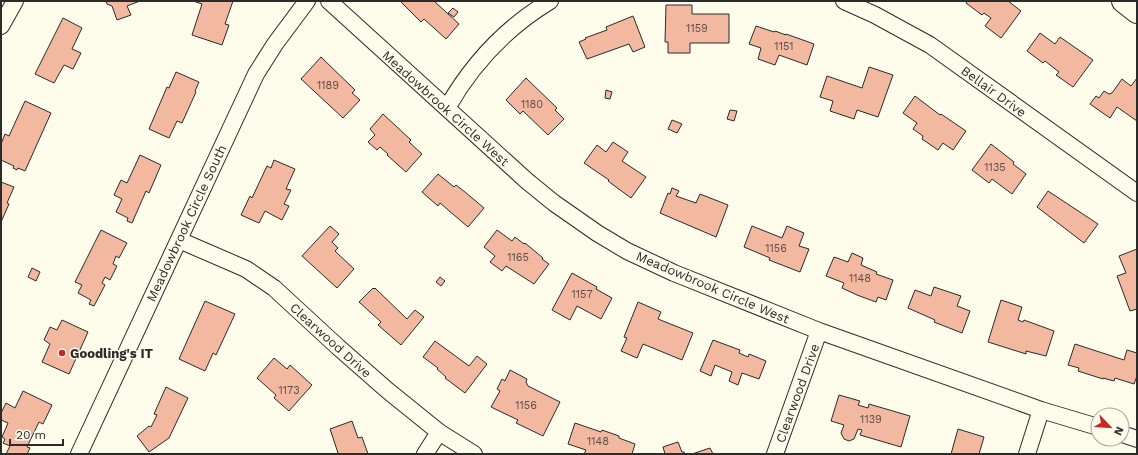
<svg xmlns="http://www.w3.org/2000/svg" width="1138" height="455" viewBox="0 0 1138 455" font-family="'Work Sans',sans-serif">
  <rect width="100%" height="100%" fill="#fdfbea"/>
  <!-- building -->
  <path fill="#f2b8a0" stroke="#2b2b2b" d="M106 1H140L127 6 131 15 117 20 112 6 107 4Z
    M193 1H233L225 24 229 25 222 45 192 35 202 4Z
    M400 1H434L459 24 446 39 424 19 421 22Z
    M967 1H1008L1021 11 1001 38 985 26 991 18 984 13 982 15 966 3Z
    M666 5H692V14H729V43H690V53H668V42H665Z
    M453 8 458 12 454 17 448 13Z
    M633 16 645 47 633 52 629 44 587 59 579 42 586 39 585 38 607 30 606 27Z
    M63 18 82 28 72 49 81 53 73 69 64 65 54 83 35 74Z
    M756 26 774 32 775 31 786 35V34L814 44 807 65 779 55 775 65 758 59 761 48 749 44Z
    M1040 33 1055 44 1060 37 1093 60 1073 87 1056 75 1059 72 1045 61 1043 63 1027 51Z
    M321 57 355 90 352 93 360 100 343 118 301 79Z
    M869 67 893 75 878 117 857 110 854 119 830 111 833 101 820 97 827 76 862 88Z
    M176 72 199 82 195 91 196 92 182 123 177 121 169 138 149 129 167 87 169 88Z
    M526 78 557 108 555 110 564 119 548 135 523 111 520 114 506 100Z
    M1137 78V121L1117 107 1110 118 1090 104 1096 96 1099 98 1104 91 1109 94 1112 93 1122 79 1131 86Z
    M606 90 612 92 610 99 605 98Z
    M915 96 940 115 941 114 966 131 953 150 943 143 938 150 922 139 923 136 913 129 917 123 903 113Z
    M25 101 51 113 25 171 18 168 17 170 13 168 14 166 1 160V144L5 134 9 136Z
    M730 110 737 111 734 121 727 119Z
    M383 114 411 140 409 142 422 154 406 172 387 155 388 154 380 147 377 150 368 142 375 135 370 129Z
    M672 120 682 124 677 133 668 129Z
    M613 142 628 152 622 161 646 177 631 198 608 181 609 180 584 163 597 145 606 152Z
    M991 144 1014 162 1013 164 1026 174 1012 194 992 179 989 183 972 170Z
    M140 155 161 165 149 193 146 191 132 223 127 221 128 218 116 212 122 199 114 195 121 180 127 183Z
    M274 160 295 169 286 189 291 190 284 204 289 206 282 220 265 211 259 223 241 215 250 196 252 198 267 166 271 168Z
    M438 174 454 187 456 185 465 192 484 208 468 227 440 203 438 206 422 192Z
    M1 182 14 187 7 203 9 204 1 222Z
    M672 188 679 191 676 196 696 203 700 194 728 205 716 237 660 213 668 193 670 194Z
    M1048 191 1098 224 1084 243 1037 207Z
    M330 226 339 234 332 242 338 248 335 251 354 269 337 288 302 256Z
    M752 226 782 238 787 226 804 233 799 246 809 249 800 272 769 260 770 258 744 247Z
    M101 230 127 243 119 258 116 256 113 264 117 266 110 280 105 277 102 283 105 285 94 306 89 304 91 300 78 293 82 285 75 282Z
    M497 230 512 241 515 237 524 244 525 243 543 258 542 259 549 264 534 284 506 266 502 271 490 262 495 256 484 247Z
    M1137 249V309L1130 311 1117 276 1126 273 1119 256Z
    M852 253 863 258 861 265 877 272 876 274 893 280 886 300 878 297 876 302 857 295 842 288 844 283 826 276 834 257 848 262Z
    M32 268 40 272 36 281 28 277Z
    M572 273 597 287 596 289 612 298 601 319 577 306 570 320 552 310Z
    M440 277 445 281 441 286 436 282Z
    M934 287 961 296 957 306 970 311 962 333 934 322 935 320 908 308 915 290 931 296Z
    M373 288 374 289 375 288 407 319 415 310 424 317 401 345 378 325 381 322 359 302Z
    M1001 300 1022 307 1018 320 1023 322 1024 320 1054 331 1046 356 1026 351V354L988 342Z
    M205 301 235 314 216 355 213 353 205 371 179 359Z
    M638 302 661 312 658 319 693 333 682 360 643 344 637 358 621 351 627 338 624 337Z
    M62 320 88 332 69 374 42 362 50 344 44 340 50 327 57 330Z
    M713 340 740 350 739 353 748 357 749 354 766 361 759 379 742 373 738 385 729 381 732 372 715 365 711 376 700 371Z
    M435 341 469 366 477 356 487 364 465 393 445 378 446 377 437 369 438 368 423 357Z
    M1075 344 1124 360 1127 350 1137 353V376L1134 384 1115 378 1114 381 1103 378V379L1078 371 1079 368 1068 365Z
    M274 358 287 369 290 365 312 385 289 411 274 398 276 395 257 378Z
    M510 370 527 379 526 382 528 386 560 402 543 436 516 423 518 420 491 407 500 391 497 389 502 379 505 381Z
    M166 387 188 398 169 438 149 452 137 436 149 426 151 427 157 415 154 414Z
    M23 391 52 405 43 424 39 422 27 447 30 448 27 454H6L10 446 3 443 5 439 2 437 8 423 1 420V413L6 403 15 408Z
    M839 395 860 401 858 405 868 408 869 404 910 416 901 447 860 435 862 430 858 429 854 439 849 441 844 439 841 433 844 425 831 421Z
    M352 421 358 438 362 437 368 454H335L338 453 330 429Z
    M575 423 601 432 602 430 619 436V438L635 444 632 454H584L586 450 568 444Z
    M958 429 984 437 979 454H951Z
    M678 442 682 452H684L685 454H665L663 447Z
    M710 448 713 454H692Z"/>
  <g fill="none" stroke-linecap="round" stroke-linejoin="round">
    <!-- street casing -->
    <g stroke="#2b2b2b" stroke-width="18">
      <path id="street" d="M329 1 527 181 554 203 597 233 627 251 674 273 819 331 1041 410 1098 427
        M844 1 875 15 930 45 1137 193
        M1 26 15 1
        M447 108C472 64 507 27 550 1
        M179 240 246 269 274 288 338 347 387 390 439 432 474 454
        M1122 434 1137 439
        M79 454 256 74 275 44 307 1
        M425 454 439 432
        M775 454 819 331
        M1027 454 1041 410"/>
    </g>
    <!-- secondary casing -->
    <g stroke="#2b2b2b" stroke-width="24">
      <path id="secondary" d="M1123 1 1137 12"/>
    </g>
    <!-- street -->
    <use href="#street" stroke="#fdfbea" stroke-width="16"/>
    <!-- secondary -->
    <use href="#secondary" stroke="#fdfbea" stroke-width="22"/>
  </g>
  <!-- markers -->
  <circle fill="#c62828" stroke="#fdfbea" stroke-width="1.5" cx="62" cy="353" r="4"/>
  <g text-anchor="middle" stroke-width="3" stroke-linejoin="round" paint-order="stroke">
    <!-- number labels -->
    <g font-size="11" fill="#5d4e48">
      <text x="697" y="32">1159</text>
      <text x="784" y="50">1151</text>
      <text x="328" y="89">1189</text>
      <text x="532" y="108">1180</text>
      <text x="995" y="171">1135</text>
      <text x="776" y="252">1156</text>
      <text x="518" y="261">1165</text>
      <text x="860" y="282">1148</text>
      <text x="582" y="298">1157</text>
      <text x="289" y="394">1173</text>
      <text x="526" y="409">1156</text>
      <text x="871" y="423">1139</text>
      <text x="598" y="445">1148</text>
    </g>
    <!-- street labels -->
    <g font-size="13" fill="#2b2b2b" stroke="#fdfbea">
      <text transform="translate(994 91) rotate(36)" y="5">Bellair Drive</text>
      <text transform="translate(446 108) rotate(42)" y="5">Meadowbrook Circle West</text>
      <text transform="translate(186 223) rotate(-65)" y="5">Meadowbrook Circle South</text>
      <text transform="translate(713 287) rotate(23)" y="5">Meadowbrook Circle West</text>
      <text transform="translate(331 340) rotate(42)" y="5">Clearwood Drive</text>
      <text transform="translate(797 393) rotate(-70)" y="5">Clearwood Drive</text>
    </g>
    <!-- poi labels -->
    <g font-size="13" font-weight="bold" fill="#2b2b2b" stroke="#fdfbea" text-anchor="start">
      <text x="70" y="358">Goodling's IT</text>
    </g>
  </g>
  <!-- border -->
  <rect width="1138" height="455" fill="none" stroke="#2b2b2b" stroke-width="4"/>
  <!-- north arrow -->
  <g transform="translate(1110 427) rotate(115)"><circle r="19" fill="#fdfbea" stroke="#a9a89e"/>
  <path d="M0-3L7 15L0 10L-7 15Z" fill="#c62828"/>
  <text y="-6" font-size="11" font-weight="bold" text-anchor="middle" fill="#2b2b2b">N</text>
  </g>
  <!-- scale -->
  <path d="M10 439v6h53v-6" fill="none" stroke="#2b2b2b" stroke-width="2"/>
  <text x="16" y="439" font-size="12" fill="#2b2b2b" stroke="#fdfbea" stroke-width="3" paint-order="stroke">20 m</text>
</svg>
